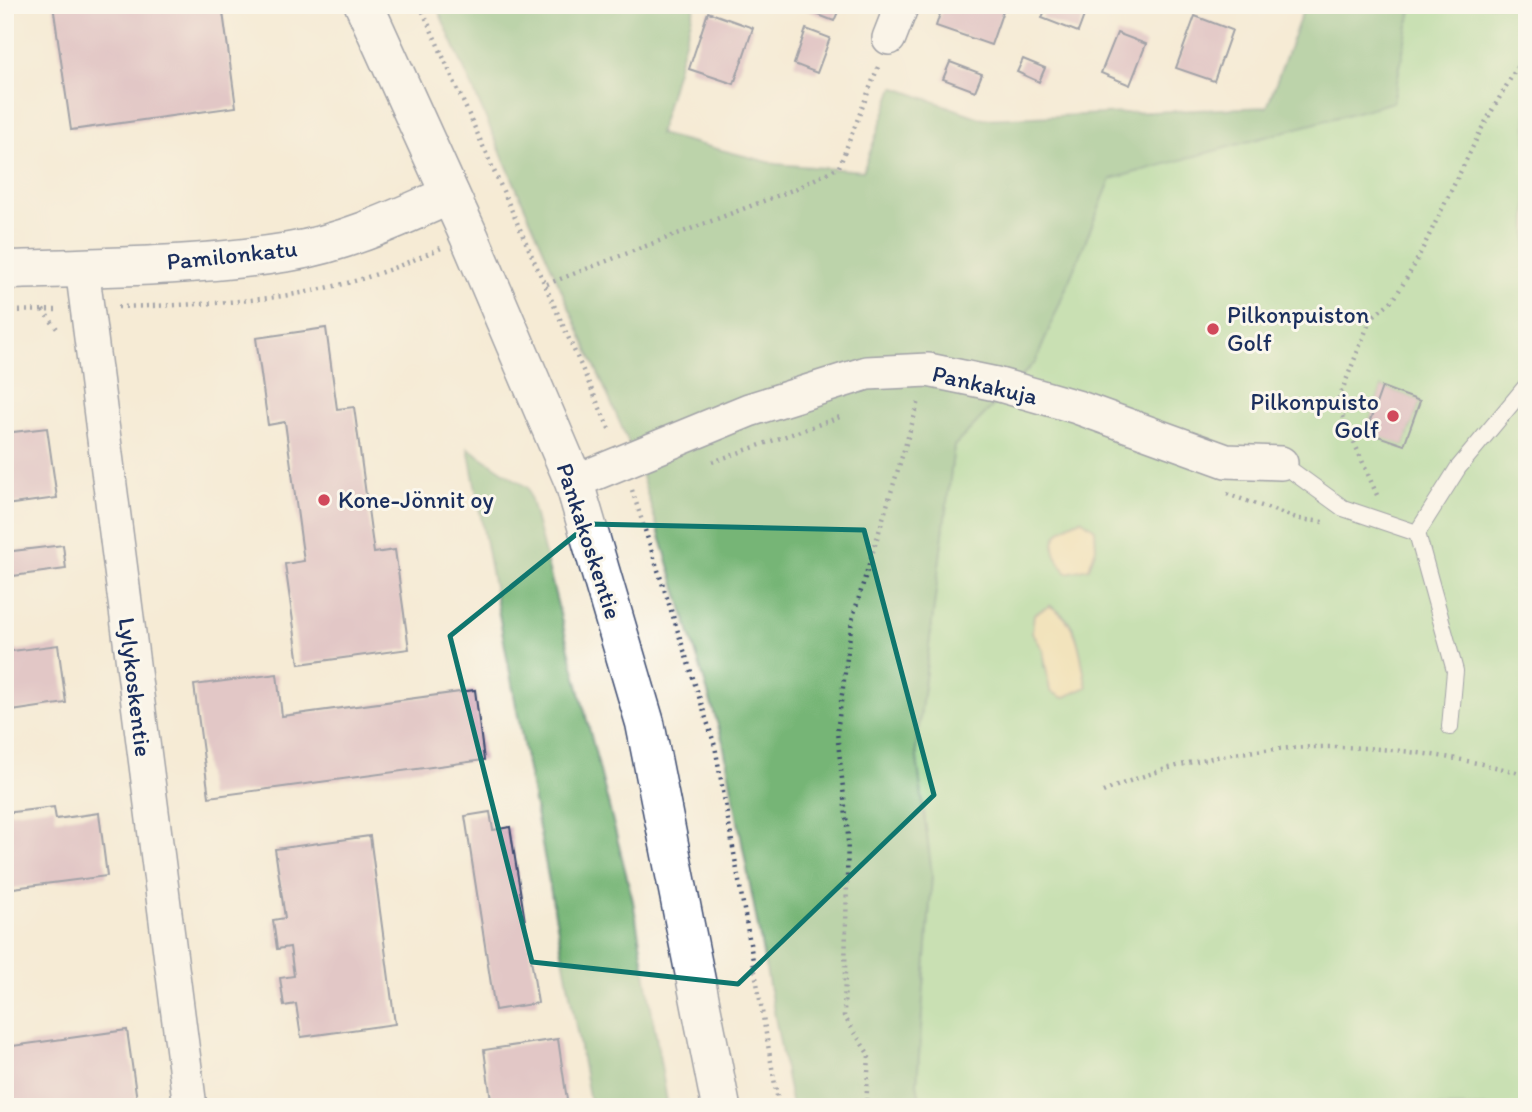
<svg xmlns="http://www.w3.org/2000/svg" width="1532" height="1112" viewBox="0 0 1532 1112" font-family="Itim,sans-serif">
  <rect width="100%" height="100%" fill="#fbf7ec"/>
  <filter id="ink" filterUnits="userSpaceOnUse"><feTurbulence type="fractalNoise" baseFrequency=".0143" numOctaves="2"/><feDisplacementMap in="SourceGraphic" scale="14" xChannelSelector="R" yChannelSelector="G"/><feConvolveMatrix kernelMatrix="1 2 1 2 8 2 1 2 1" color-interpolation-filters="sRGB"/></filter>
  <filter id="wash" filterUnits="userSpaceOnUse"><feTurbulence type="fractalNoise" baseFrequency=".00686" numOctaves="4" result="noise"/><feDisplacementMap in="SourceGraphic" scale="28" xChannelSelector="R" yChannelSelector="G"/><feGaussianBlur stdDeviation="1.57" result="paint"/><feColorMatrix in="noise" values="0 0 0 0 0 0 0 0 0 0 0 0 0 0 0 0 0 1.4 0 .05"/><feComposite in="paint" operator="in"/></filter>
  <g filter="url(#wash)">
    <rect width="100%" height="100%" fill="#f5ebd5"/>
    <!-- green -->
    <path fill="#93d38a" stroke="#578174" stroke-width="2" fill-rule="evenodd" d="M1412 5H1527V1107H921L917 1084 932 875 916 750 954 446 1036 361 1111 178 1393 102ZM1382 387 1420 401 1404 445 1366 431ZM1051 606C1075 621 1077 634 1081 661L1044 667 1043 650Z"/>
    <!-- forest -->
    <path fill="#76b576" stroke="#48726a" stroke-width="2" d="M436 5H695L659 134 776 164 863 171 894 87 983 119 1267 107 1305 5H1412L1393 102 1111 179 1036 361 954 446 916 750 932 875 917 1083 921 1107H792L723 742 638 464Z
      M468 448 528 488 633 901 668 1107H591Z"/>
    <!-- sand -->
    <path fill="#eeda9e" stroke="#84847e" stroke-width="2" d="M1081 519 1095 529 1096 548 1089 568 1067 573C1046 547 1050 531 1081 519Z
      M1050 606C1082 625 1079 654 1087 687L1063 698 1050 691 1043 650 1032 632 1034 614Z"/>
    <g id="blocks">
      <!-- building -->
      <path fill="#ca9bb4" d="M53 5H222L236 107 71 130Z
        M805 5H841L834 21 803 9Z
        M943 5H1005L991 45 936 26Z
        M1047 5H1088L1078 32 1042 18Z
        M708 12 753 28 734 84 689 69Z
        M1195 16 1232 30 1214 81 1176 68Z
        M806 29 830 38 817 73 794 64Z
        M1117 33 1146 44 1130 85 1101 73Z
        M1023 59 1045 68 1039 82 1017 72Z
        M950 62 982 74 975 91 943 79Z
        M326 328 337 409 354 407 374 553 395 550 409 649 299 664 285 564 304 561 285 422 268 425 256 338Z
        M1382 387 1420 401 1404 445 1366 432Z
        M47 428 57 498 5 505V433Z
        M63 545 66 569 5 577V552Z
        M58 645 66 703 5 712V652Z
        M277 674 282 716 475 690 484 760 209 797 194 685Z
        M54 807 56 819 99 813 107 876 5 889V813Z
        M490 812 493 830 510 827 538 1003 495 1010 465 816Z
        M370 836 395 1024 301 1037 296 1004 284 1006 280 978 294 976 290 947 277 949 273 920 285 918 275 849Z
        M127 1030 138 1107H5V1047Z
        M558 1039 568 1107H492L484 1050Z"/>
    </g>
  </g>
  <g filter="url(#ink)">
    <use href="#blocks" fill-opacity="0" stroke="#3c4b70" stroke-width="2"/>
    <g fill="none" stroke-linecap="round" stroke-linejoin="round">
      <!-- service casing -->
      <g stroke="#3c4b70" stroke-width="18">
        <path id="service" d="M1281 463 1343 508 1417 533
          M1450 727 1455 671 1417 533 1458 468 1527 385"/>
      </g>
      <!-- minor casing -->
      <g stroke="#3c4b70" stroke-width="36">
        <path id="minor" d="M889 38 902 5
          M82 268 190 1107
          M574 482 749 410 867 373 928 370 996 384 1077 407 1226 461 1281 463"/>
      </g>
      <!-- tertiary casing -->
      <g stroke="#3c4b70" stroke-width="41">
        <path id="tertiary" d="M5 270C99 267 196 267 289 252 345 243 398 218 450 195"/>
      </g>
      <!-- secondary casing -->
      <g stroke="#3c4b70" stroke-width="41">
        <path id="secondary" d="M364 5 469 236 574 482 645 723 721 1107"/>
      </g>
      <!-- path -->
      <path stroke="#3c4b70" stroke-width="4.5" stroke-dasharray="2 5" stroke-linecap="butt" d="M420 5 611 433
        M547 284 795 189 839 167 878 67
        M118 307C186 305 264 303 330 287 369 279 405 264 441 248
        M43 310 58 330
        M5 311 57 310
        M712 462 840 417
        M632 490 715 746 779 1107
        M1227 494 1299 519 1323 522
        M1377 495 1337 403 1371 318 1394 299 1415 264 1482 128 1527 50
        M1103 792C1236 733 1388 737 1527 775
        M866 1107 869 1055 844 1016 848 835 837 732 852 620 919 401"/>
      <!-- service -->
      <use href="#service" stroke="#fff" stroke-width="16"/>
      <!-- minor -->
      <use href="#minor" stroke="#fff" stroke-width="33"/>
      <!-- tertiary -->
      <use href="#tertiary" stroke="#fff" stroke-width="38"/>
      <!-- secondary -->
      <use href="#secondary" stroke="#fff" stroke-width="38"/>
    </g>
  </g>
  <!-- marked area -->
  <path d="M0 0H1532V1112H0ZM589 524 864 530 934 795 738 984 532 962 450 636Z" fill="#f5ebd5" fill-opacity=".55" fill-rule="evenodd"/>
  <path fill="none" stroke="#0f766e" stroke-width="5" stroke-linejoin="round" d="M589 524 864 530 934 795 738 984 532 962 450 636Z"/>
  <!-- markers -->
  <g fill="#d1495b" stroke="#fbf7ec" stroke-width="2.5">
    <circle cx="1213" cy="329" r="7"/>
    <circle cx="1393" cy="416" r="7"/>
    <circle cx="324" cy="500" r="7"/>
  </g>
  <g text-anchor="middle" stroke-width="6" stroke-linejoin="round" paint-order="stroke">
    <!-- street labels -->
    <g font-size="24" fill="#1b2f5e" stroke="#fbf7ec">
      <text transform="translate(232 255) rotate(-6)" y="8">Pamilonkatu</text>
      <text transform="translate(985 385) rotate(13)" y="8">Pankakuja</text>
      <text transform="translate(589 541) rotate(72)" y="8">Pankakoskentie</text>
      <text transform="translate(135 687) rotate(83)" y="8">Lylykoskentie</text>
    </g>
    <!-- poi labels -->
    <g font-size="24" fill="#1b2f5e" stroke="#fbf7ec" text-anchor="start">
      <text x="1227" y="323">Pilkonpuiston<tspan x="1227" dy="28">Golf</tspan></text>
      <text x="1379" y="410" text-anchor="end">Pilkonpuisto<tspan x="1379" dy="28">Golf</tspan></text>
      <text x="338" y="508">Kone-Jönnit oy</text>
    </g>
  </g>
  <!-- margin -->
  <rect width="1532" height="1112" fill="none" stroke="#fbf7ec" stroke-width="28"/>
</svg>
